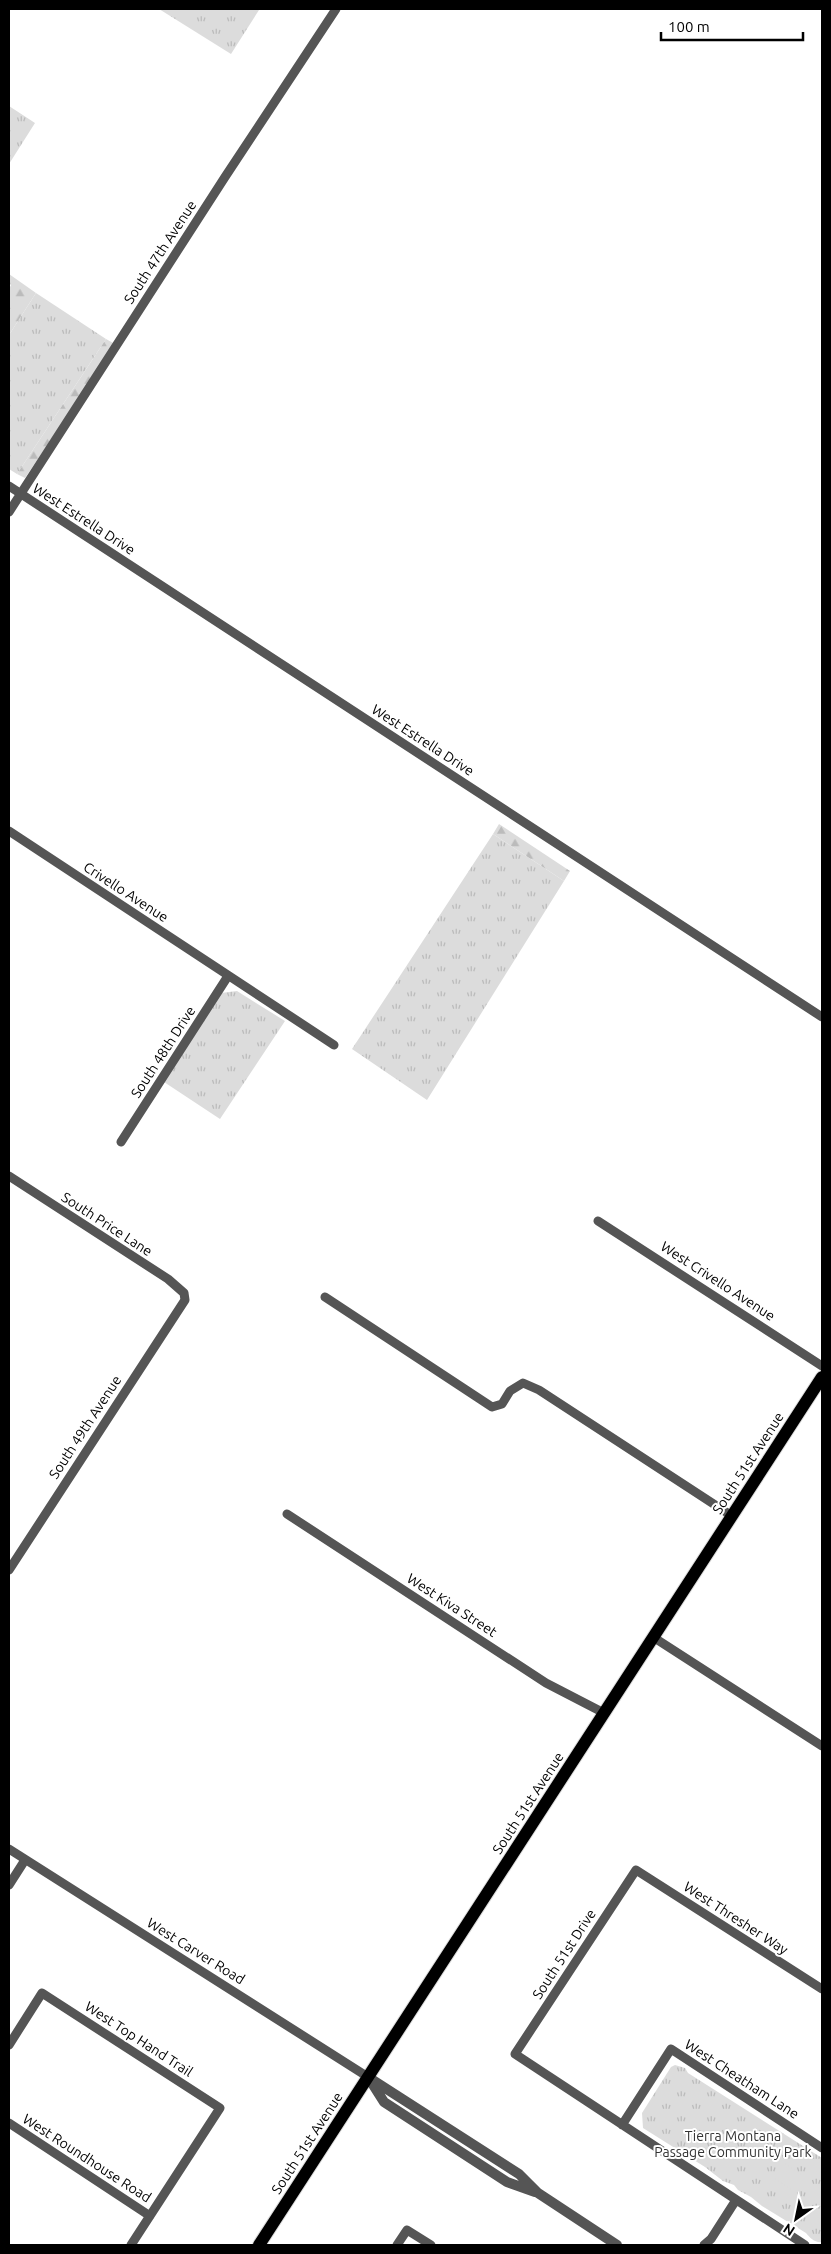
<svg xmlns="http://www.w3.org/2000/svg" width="831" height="2254" viewBox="0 0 831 2254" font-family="Ubuntu,sans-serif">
  <defs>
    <pattern id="grass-tufts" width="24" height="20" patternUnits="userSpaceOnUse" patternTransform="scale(1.25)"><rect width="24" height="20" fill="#dcdcdc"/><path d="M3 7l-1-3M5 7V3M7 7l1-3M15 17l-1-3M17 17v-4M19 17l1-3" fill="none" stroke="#bbb"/></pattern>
    <pattern id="forest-firs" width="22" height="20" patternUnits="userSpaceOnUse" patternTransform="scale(1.25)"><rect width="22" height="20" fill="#dcdcdc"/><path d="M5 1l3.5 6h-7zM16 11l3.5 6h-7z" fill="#bbb"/></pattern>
  </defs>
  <rect width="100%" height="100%" fill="#fff"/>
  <!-- grass -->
  <path fill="url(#grass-tufts)" d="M159 9H257L259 10 231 54Z
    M9 106 35 123 9 164Z
    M36 293 106 339 17 474 9 469V335Z
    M493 834 564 881 427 1100 352 1049Z
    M237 991 285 1021 220 1119 164 1082 221 993Z
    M675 2065 685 2068 688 2073 822 2158V2242C815 2243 810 2238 806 2233L762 2206 751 2197 738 2190 734 2185 723 2181 705 2167 643 2128 642 2113 671 2067Z"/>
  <!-- forest -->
  <path fill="url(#forest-firs)" d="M9 274 36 293 9 335V289L11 285 9 284Z
    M106 339 115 344 25 478 17 474Z
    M499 824 570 871 564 881 493 834Z"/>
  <!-- pitch -->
  <path fill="#dcdcdc" d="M784 2163 802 2175 792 2190 774 2178Z"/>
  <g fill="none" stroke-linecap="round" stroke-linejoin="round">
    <!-- primary casing -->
    <g stroke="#dbdbdb" stroke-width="14">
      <path id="primary" d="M259 2245 822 1377"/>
    </g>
    <!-- minor -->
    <path stroke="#555" stroke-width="9" d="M9 486 822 1017
      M9 512 225 177 336 9
      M9 831 334 1045
      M121 1142 228 976
      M9 1176 168 1279 184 1293 185 1300 9 1570
      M598 1221 822 1366
      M325 1297 492 1407 502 1404 510 1391 523 1383 539 1390 732 1516
      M287 1514 546 1683 604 1713
      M653 1637 822 1746
      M9 1849 368 2077
      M9 1885 25 1860
      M9 2045 42 1993 220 2108 131 2245
      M9 2123 150 2216
      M622 2125 671 2049 822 2148
      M397 2245 407 2230 431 2245
      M704 2245 711 2239 736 2200
      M805 2245 515 2054 636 1870 822 1989"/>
    <!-- tertiary -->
    <path stroke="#555" stroke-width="10" d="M368 2077 519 2174 538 2193 617 2245
      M370 2080 384 2102 507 2182 535 2192"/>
    <!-- primary -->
    <use href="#primary" stroke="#000" stroke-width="12"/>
  </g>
  <g text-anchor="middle" stroke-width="4" stroke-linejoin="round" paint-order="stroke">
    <!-- street labels -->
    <g font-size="14" fill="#000" stroke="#fff">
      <text transform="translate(160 252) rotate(-57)" y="5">South 47th Avenue</text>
      <text transform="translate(84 519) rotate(33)" y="5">West Estrella Drive</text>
      <text transform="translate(423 740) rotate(33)" y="5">West Estrella Drive</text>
      <text transform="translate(126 892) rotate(33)" y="5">Crivello Avenue</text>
      <text transform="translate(163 1052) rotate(-57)" y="5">South 48th Drive</text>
      <text transform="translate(107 1224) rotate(33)" y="5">South Price Lane</text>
      <text transform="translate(718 1281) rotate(33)" y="5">West Crivello Avenue</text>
      <text transform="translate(85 1427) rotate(-57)" y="5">South 49th Avenue</text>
      <text transform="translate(748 1463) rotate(-57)" y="5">South 51st Avenue</text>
      <text transform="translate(452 1605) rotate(33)" y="5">West Kiva Street</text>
      <text transform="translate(528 1803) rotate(-57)" y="5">South 51st Avenue</text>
      <text transform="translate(736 1918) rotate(33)" y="5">West Thresher Way</text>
      <text transform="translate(196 1951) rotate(32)" y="5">West Carver Road</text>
      <text transform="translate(564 1954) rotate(-57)" y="5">South 51st Drive</text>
      <text transform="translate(139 2039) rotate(33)" y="5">West Top Hand Trail</text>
      <text transform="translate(742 2079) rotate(33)" y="5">West Cheatham Lane</text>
      <text transform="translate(307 2143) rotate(-57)" y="5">South 51st Avenue</text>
      <text transform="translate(87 2158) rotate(33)" y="5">West Roundhouse Road</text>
    </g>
    <!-- park labels -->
    <g font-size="14" fill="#333" stroke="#fff">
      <text x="733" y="2141">Tierra Montana<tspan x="733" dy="16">Passage Community Park</tspan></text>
    </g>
  </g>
  <!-- border -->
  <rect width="831" height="2254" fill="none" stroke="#000000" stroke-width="20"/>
  <!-- north arrow -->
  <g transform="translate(796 2219) rotate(213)" stroke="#ffffff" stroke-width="4" paint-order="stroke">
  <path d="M0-4L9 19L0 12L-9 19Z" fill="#000000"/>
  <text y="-8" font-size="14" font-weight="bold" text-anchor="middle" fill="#000000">N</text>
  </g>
  <!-- scale -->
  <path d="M661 32v8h142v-8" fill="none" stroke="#000000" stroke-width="2.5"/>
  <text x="668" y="32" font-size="15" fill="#000000" stroke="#ffffff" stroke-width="4" paint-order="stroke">100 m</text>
</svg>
